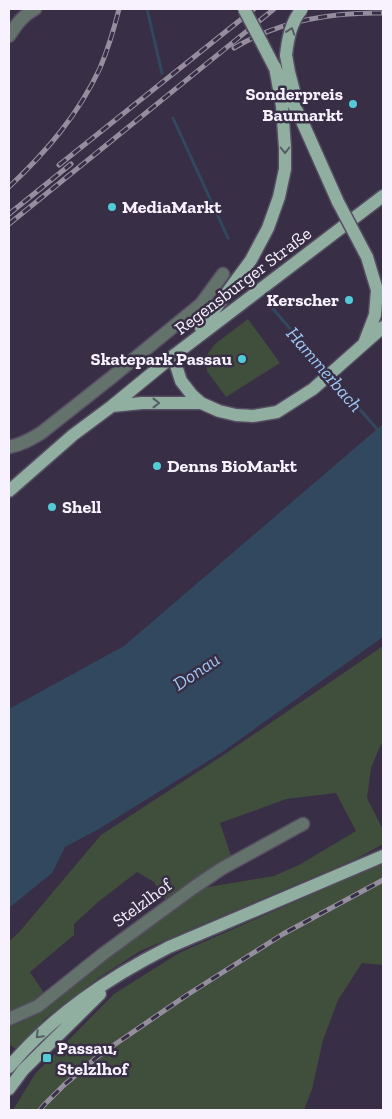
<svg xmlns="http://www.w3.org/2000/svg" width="392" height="1119" viewBox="0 0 392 1119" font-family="'Zilla Slab',serif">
  <rect width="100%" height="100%" fill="#382e45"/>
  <!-- green -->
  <path fill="#404f3b" d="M248 319 280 363 226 397 207 371 206 356 215 344Z
    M383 646V744H381L371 768 367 798 383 830V844L356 859 140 951 100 977 46 1018 16 1049 9 1044V1027L23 1021 35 1013 195 890 214 886 274 876 299 865 356 831 336 793 286 799 220 823 231 856 190 883 166 901 154 882 137 872 98 902 74 924V935L30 972 44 993 35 1000 9 1013V942L21 930 101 835 222 756Z
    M383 864V965L362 963 338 1000 323 1040 312 1089 304 1110H13L35 1074 114 994 179 953 326 888Z"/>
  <!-- water -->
  <path fill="#32485f" d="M383 424V637L221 753 99 829 65 847 52 873 9 908V709L124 646Z"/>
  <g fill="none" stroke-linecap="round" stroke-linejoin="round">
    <!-- stream -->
    <path stroke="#32485f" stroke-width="3" d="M147 9 162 73
      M173 118 228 238
      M267 302 327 371
      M331 376 383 436"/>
    <!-- minor casing -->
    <g stroke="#574d63" stroke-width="15">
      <path id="minor" d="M9 36C17 24 22 16 35 9
        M9 447C21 445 31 439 41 433L112 377 201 304 223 274
        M9 1019 38 1006 103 954 193 888 221 869 303 824"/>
    </g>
    <!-- major casing -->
    <g stroke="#574d63" stroke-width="15">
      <path id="major" d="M262 43 301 119 338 202
        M286 55 289 72 295 95
        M201 328 251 260 268 228 279 197 285 169V148L282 106 275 67
        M365 341 375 315 377 290 367 257
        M173 356 181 381 192 395 201 403 219 411 236 415 253 416 277 412 313 389 383 327
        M112 406 142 403H201
        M9 491 73 435 112 406 173 356 383 196
        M9 1067C54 1014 108 978 169 947L383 856
        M9 1089 23 1070 100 994"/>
    </g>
    <!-- minor -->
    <use href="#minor" stroke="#63726b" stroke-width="12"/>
    <!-- major -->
    <use href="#major" stroke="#90afa1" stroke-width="12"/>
    <!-- rail casing -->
    <g stroke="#958e9f" stroke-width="5">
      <path id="rail" d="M234 48C279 21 332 12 383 13
        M59 165 254 9
        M9 187C47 151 78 115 100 68 108 49 114 29 119 9
        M9 214 71 164
        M9 224 274 9
        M40 1110 44 1105 64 1085 96 1058 114 1045 187 995 283 934 383 880"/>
    </g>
    <!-- rail -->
    <use href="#rail" stroke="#382e45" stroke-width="3" stroke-dasharray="9" stroke-linecap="butt"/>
    <!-- major-bridge casing -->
    <g stroke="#574d63" stroke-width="15" stroke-linecap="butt">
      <path id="major-bridge" d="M244 9 262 43
        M286 55C288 38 291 22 302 9
        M338 202 367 257"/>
    </g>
    <!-- major-bridge -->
    <use href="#major-bridge" stroke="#90afa1" stroke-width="12"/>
  </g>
  <!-- one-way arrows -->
  <defs><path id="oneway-chevron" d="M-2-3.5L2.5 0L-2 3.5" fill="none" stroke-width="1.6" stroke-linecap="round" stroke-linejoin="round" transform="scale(1.25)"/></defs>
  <g stroke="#575b65">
    <use href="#oneway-chevron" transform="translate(291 31) rotate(-71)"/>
    <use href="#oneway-chevron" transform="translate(285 150) rotate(90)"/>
    <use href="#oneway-chevron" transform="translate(156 403)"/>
    <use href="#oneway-chevron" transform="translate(39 1035) rotate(135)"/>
  </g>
  <!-- markers -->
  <g fill="#52cbd7" stroke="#382e45" stroke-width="2">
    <circle cx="353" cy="104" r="5"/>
    <circle cx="112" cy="207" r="5"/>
    <circle cx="349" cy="300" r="5"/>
    <circle cx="242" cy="359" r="5"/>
    <circle cx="157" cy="466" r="5"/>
    <circle cx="52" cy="507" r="5"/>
    <rect x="42" y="1053" width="10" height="10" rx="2.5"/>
  </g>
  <g text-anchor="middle" stroke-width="5" stroke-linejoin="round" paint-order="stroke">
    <!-- poi labels -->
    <g font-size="18" font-weight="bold" fill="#f7f2fe" stroke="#382e45" text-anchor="start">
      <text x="343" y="100" text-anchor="end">Sonderpreis<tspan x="343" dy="21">Baumarkt</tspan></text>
      <text x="122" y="213">MediaMarkt</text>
      <text x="339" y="306" text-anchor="end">Kerscher</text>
      <text x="232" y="365" text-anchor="end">Skatepark Passau</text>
      <text x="167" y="472">Denns BioMarkt</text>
      <text x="62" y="513">Shell</text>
      <text x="57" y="1054">Passau,<tspan x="57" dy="21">Stelzlhof</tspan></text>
    </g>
    <!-- street labels -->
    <g font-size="18" fill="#f7f2fe" stroke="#382e45">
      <text transform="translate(243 281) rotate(-37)" y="6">Regensburger Straße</text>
      <text transform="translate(142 903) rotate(-36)" y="6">Stelzlhof</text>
    </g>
    <!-- water labels -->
    <g font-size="19" font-style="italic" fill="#9dc7f4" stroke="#382e45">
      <text transform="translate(325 369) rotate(49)" y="7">Hammerbach</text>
      <text transform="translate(196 671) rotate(-34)" y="7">Donau</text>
    </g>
  </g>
  <!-- border -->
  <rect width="392" height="1119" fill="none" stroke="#f7f2fe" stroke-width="20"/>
</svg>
